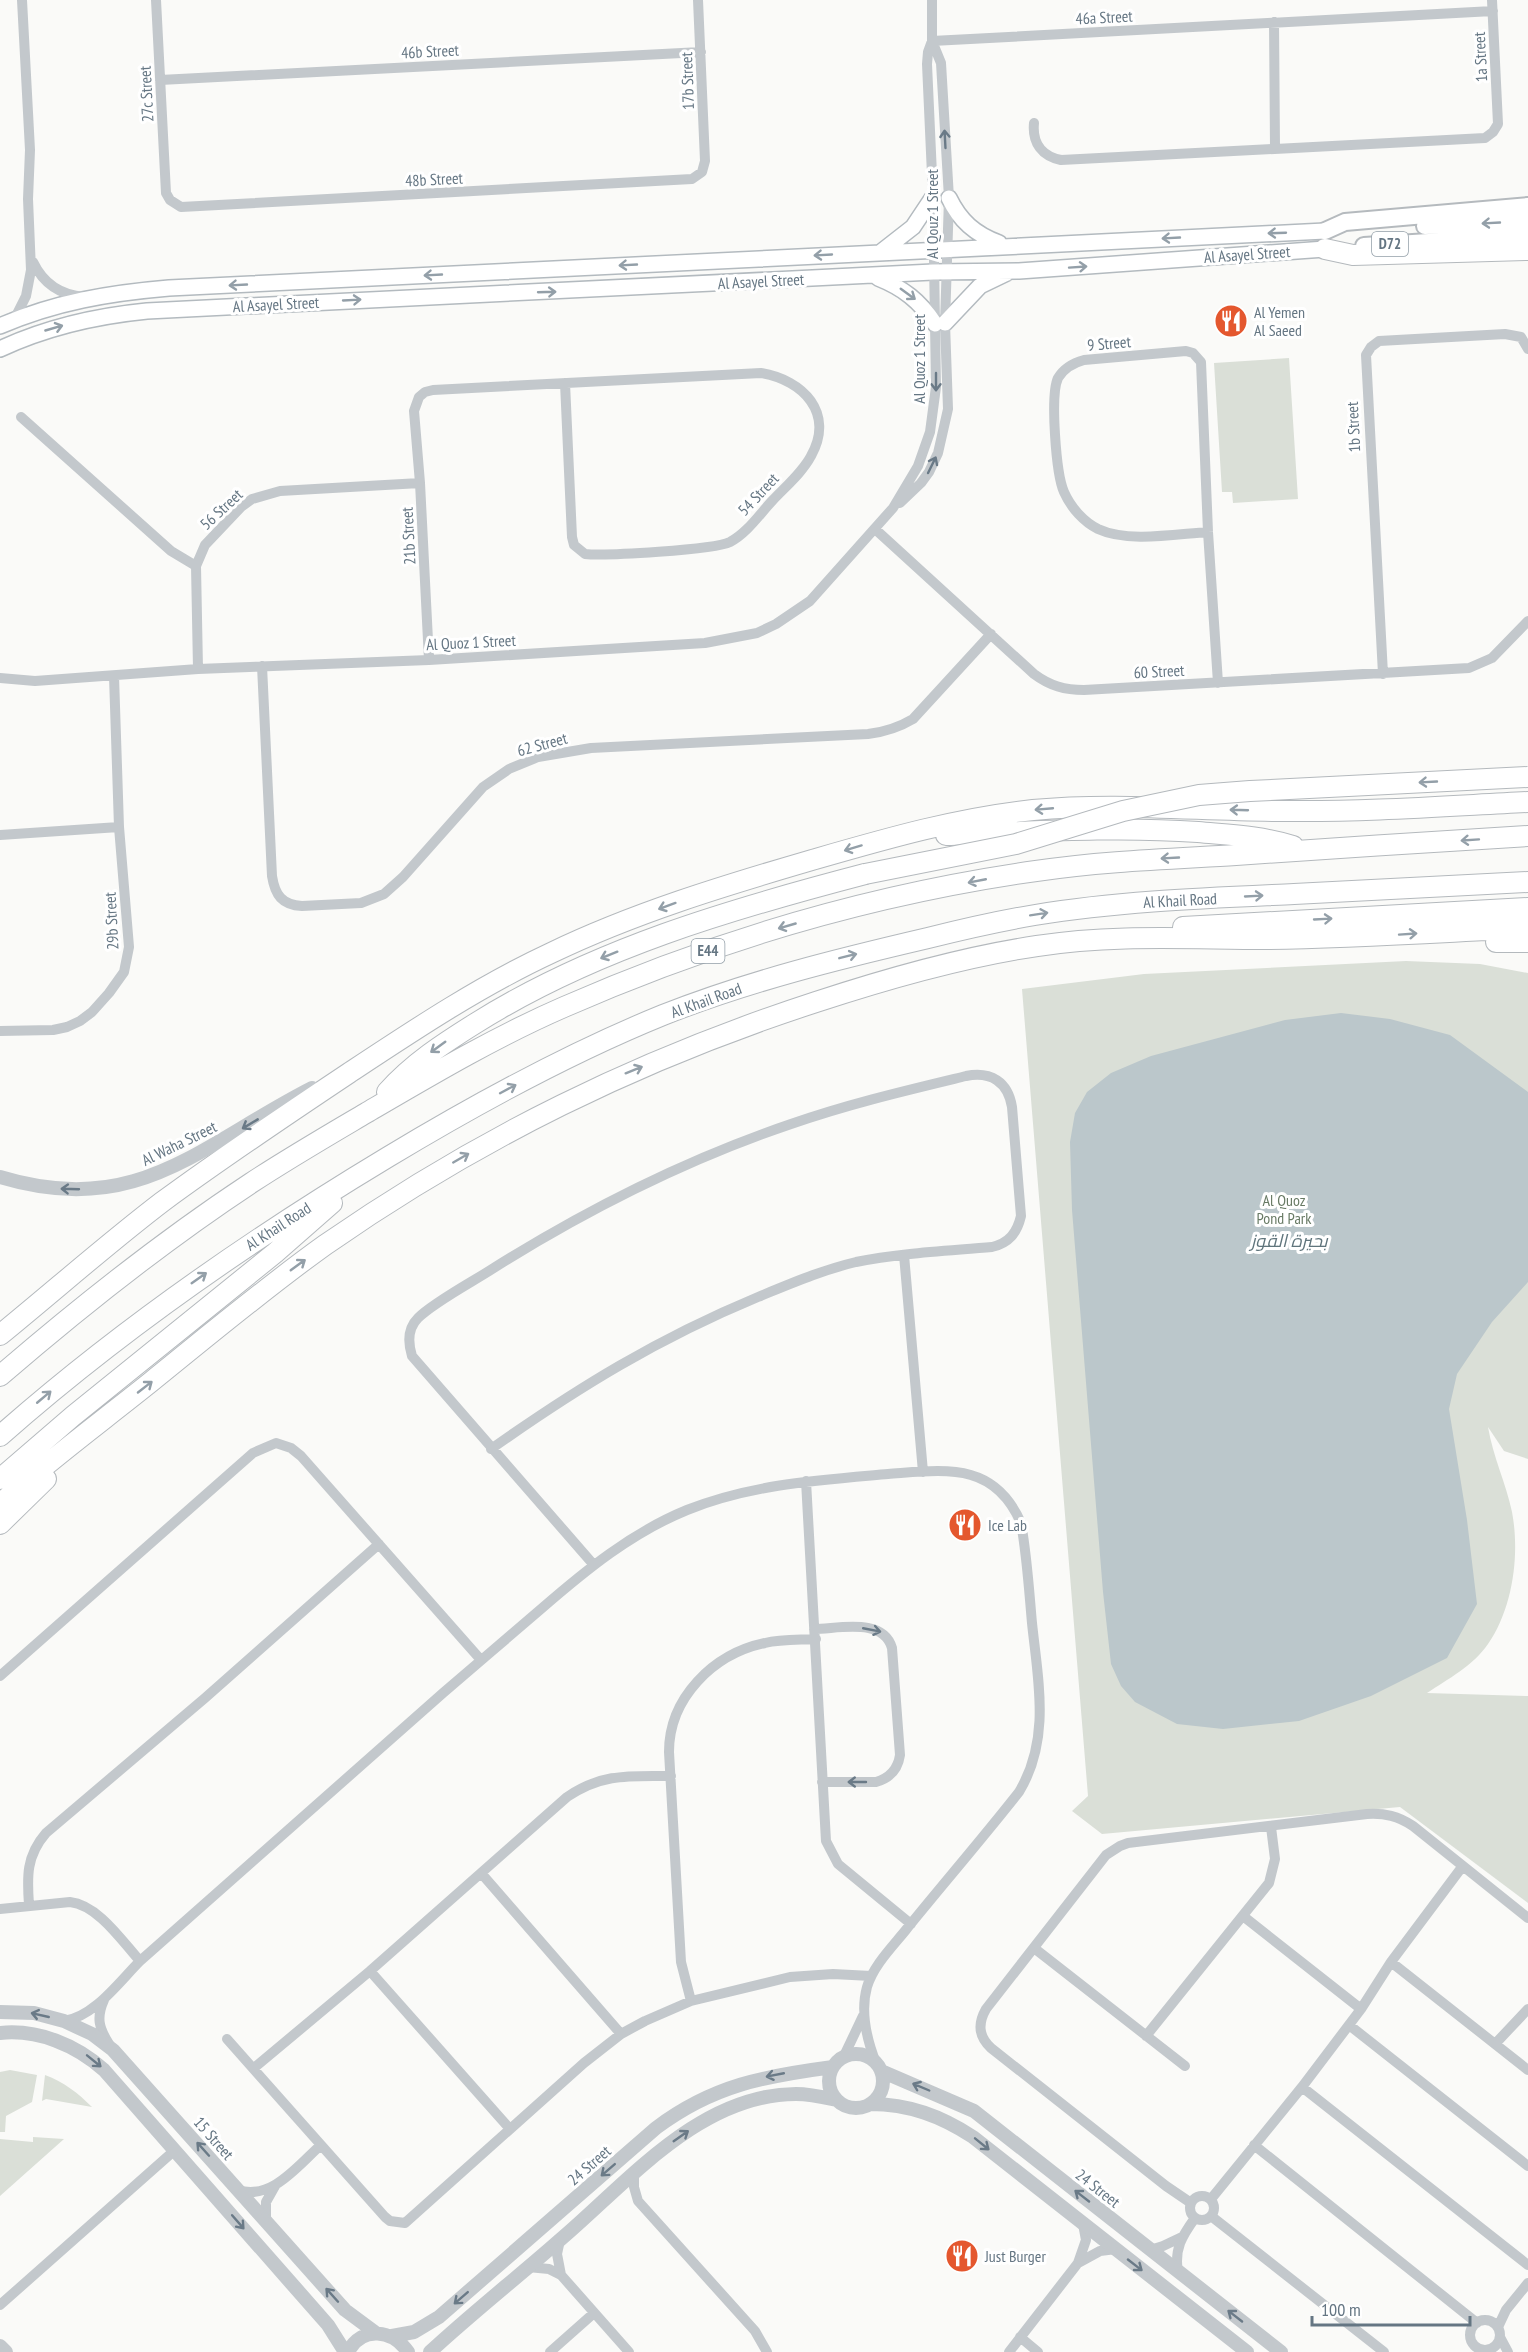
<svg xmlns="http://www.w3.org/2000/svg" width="1528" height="2352" viewBox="0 0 1528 2352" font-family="'PT Sans Narrow',Cairo,sans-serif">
  <rect width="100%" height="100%" fill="#fafaf8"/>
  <!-- green -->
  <path fill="#dadfd7" d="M1289 358 1298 499 1233 503 1232 492H1222L1214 363Z
    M1406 961 1480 964 1528 973V1459L1504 1451 1488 1427C1493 1457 1506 1483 1512 1512 1520 1554 1513 1608 1488 1644 1473 1666 1448 1679 1427 1693L1528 1696V1903L1400 1807 1102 1834 1072 1811 1088 1796 1022 989 1144 974Z
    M10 2070 37 2075 32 2102 6 2116 5 2132H0V2072Z
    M45 2075C64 2082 78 2093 92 2107L46 2099 42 2101Z
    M33 2137 64 2139 0 2196V2139L33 2142Z"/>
  <!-- water -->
  <path fill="#bbc7cb" d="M1341 1013 1390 1019 1450 1035 1528 1092V1282L1492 1322 1457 1374 1449 1409 1467 1520 1477 1604 1447 1658 1371 1696 1299 1721 1223 1729 1177 1724 1135 1702 1121 1686 1111 1664 1103 1592 1072 1210 1070 1142 1075 1113 1087 1092 1111 1073 1151 1056 1285 1020Z"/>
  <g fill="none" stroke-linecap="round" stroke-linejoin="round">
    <!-- secondary casing -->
    <g stroke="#b3babf" stroke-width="18">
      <path id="secondary" d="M949 198C960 221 975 234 999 243
        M881 252 913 227 933 197
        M878 278C903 288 920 301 935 324
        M945 323 980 286 1007 273
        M0 326C55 302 110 293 169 288L1325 231
        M0 349C47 327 96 316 147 311L933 272 1019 271 1325 249"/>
    </g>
    <!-- primary casing -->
    <g stroke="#b5babe" stroke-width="20">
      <path id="primary" d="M1425 226 1528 221
        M1325 231 1345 222 1528 206
        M1364 246 1528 236"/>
    </g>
    <!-- motorway casing -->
    <g stroke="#b4b9bd" stroke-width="22">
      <path id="motorway" d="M1325 249 1353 255 1528 250
        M946 835C1030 832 1113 826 1198 832 1230 835 1261 836 1293 846
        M1183 927 1528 908
        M1496 942H1528
        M387 1092C413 1063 444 1043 476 1023 594 949 731 909 865 874
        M0 1335C54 1291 107 1244 162 1202 223 1157 286 1115 349 1073 414 1030 480 986 551 953 634 913 723 886 812 860 885 839 957 818 1033 810 1117 802 1200 811 1285 811 1366 812 1447 806 1528 802
        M0 1376C80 1307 163 1241 251 1183 289 1158 327 1136 366 1113 431 1075 495 1037 564 1007 714 941 874 894 1036 871 1103 861 1169 859 1236 855 1333 848 1431 842 1528 836
        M0 1436C120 1330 250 1240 388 1157 476 1104 567 1054 663 1015 749 981 838 959 928 938 964 929 999 921 1035 915 1120 901 1207 898 1294 894 1372 890 1450 886 1528 882
        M0 1479 73 1416 275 1253 332 1203
        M0 1504C49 1460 101 1422 152 1381 209 1335 265 1288 325 1245 479 1138 638 1060 816 1002 889 978 962 957 1037 946 1114 934 1189 939 1266 939 1353 938 1441 932 1528 928
        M0 1524 46 1479"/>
    </g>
    <!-- minor -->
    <path stroke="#c3c8cc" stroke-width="10" d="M156 0 166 193 170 200 181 207 692 179 702 172 705 161 698 0
      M1274 22 1275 148
      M932 41 1493 11
      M160 80 701 52
      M1034 123C1032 143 1042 156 1061 160L1485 138 1493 132 1498 124 1492 0
      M33 262C43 283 60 295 84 297
      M14 320 26 296 31 270 28 199 30 150 22 0
      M21 417 171 551 196 566
      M900 503 921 483 929 472 938 453 948 409 945 323 949 198 941 63 932 41
      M875 529 1034 674C1050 686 1065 690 1084 690L1469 668 1492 658 1528 621
      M1208 532C1176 534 1128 543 1098 529 1084 522 1071 508 1064 492 1056 474 1050 395 1058 378 1064 368 1073 363 1084 360L1186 351 1193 353 1201 362 1208 532 1218 683
      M429 660 420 483 414 411 419 397 425 392 433 390 761 373C803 380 835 413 811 456 802 473 785 487 772 501 759 515 747 533 730 542 714 550 604 556 585 554L574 545 572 537 565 383
      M262 666 272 876C275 895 282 905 302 906L361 903 384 894 403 877 483 787 509 769 538 757 591 748 868 734C885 732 898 728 913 719L991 634
      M198 669 196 566 205 545 241 507 252 499 280 491 420 483
      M1383 674 1366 355 1371 347 1379 341 1505 334 1521 337 1528 349
      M0 678 35 681 198 669 429 660 705 643 757 633 776 624 810 601 893 508 918 466 930 432 936 387 933 197 927 64 928 52 932 41V0
      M0 835 119 827
      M0 1031 53 1030 67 1027 80 1021 92 1012 109 993 124 972 129 947 119 827 114 676
      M904 1255 923 1472
      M491 1449C579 1387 657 1339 758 1297 790 1284 822 1270 856 1262 900 1253 947 1251 992 1247 1009 1243 1017 1233 1021 1216L1012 1107C1008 1082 991 1071 966 1076 908 1090 848 1104 791 1124 685 1160 584 1211 489 1271 470 1283 433 1303 418 1318 407 1329 408 1343 412 1356L593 1564
      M806 1481 826 1841 838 1864 911 1924
      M814 1629C838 1629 883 1617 892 1648L900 1755C898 1769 890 1778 876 1782H822
      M0 1676 253 1453 276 1443 291 1448 301 1456 481 1660
      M481 1873 621 2034
      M29 1905C27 1877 26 1856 46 1833L205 1698 379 1544
      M0 1909 70 1902C98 1905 122 1941 140 1961
      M1243 1916 1361 2009
      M1034 1948 1185 2066
      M1391 1962 1528 2070
      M370 1971 510 2129
      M104 2000C96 2018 99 2028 109 2044
      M691 2001 681 1962 669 1752C669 1698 713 1654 765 1643 781 1639 799 1640 816 1639
      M64 2021C94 2017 119 1982 140 1961 241 1872 342 1783 443 1693 476 1665 508 1637 541 1609 586 1570 631 1533 687 1510 752 1484 820 1480 888 1474 945 1470 994 1461 1021 1523 1027 1556 1029 1590 1032 1623 1038 1681 1051 1739 1019 1792 982 1839 943 1884 905 1931 892 1947 873 1966 867 1987 860 2012 867 2040 876 2063
      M1349 2025 1528 2166
      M1146 2036 1269 1883 1275 1859 1271 1827
      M227 2039 385 2217 390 2221 405 2223 584 2063 621 2034 645 2021 691 2001 790 1977 833 1974 871 1976
      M1495 2044 1528 2009
      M844 2056 863 2016
      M254 2068 370 1971 567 1797C602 1773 630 1776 671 1776
      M1302 2087 1528 2265
      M1254 2145 1477 2323
      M634 2174V2187L638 2201 755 2331 767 2352
      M238 2190C272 2201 298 2165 321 2145
      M1190 2208a12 12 0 1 1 24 0a12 12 0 1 1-24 0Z
      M1211 2199 1302 2087 1361 2009 1391 1962 1462 1867
      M1191 2203 1166 2186 991 2048C978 2036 978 2023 986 2009L1106 1855 1120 1846 1128 1843 1367 1814C1385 1813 1398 1816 1413 1826L1528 1918
      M1211 2216 1384 2352
      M266 2222V2202L275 2186
      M560 2240 557 2254 561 2275
      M1150 2250 1163 2246 1182 2237
      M1078 2263 1100 2251 1116 2249
      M528 2267 549 2269 561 2275 629 2352
      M1178 2272C1174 2249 1182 2236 1195 2218
      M0 2305 175 2150
      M1470 2335a15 15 0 1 1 30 0a15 15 0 1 1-30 0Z
      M1498 2327 1506 2310 1528 2283
      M1020 2337 1038 2352
      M1500 2337 1508 2352
      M550 2352 594 2313
      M1009 2352 1078 2263 1086 2240 1083 2224"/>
    <!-- tertiary -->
    <path stroke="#c3c8cc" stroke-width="14" d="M0 1177C137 1219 200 1145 312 1088
      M0 2012 34 2013 64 2021 92 2034 113 2050 345 2310 376 2333
      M0 2033C38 2029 76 2045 104 2070L328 2325 345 2352
      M829 2081a27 27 0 1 1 54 0a27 27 0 1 1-54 0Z
      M881 2071 974 2111 1281 2352
      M870 2104C909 2104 941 2116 973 2137L1247 2352
      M392 2336 414 2332 439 2317 656 2128C713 2085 765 2076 833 2067
      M0 2346 6 2352
      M348 2352C362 2325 393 2330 408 2352
      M430 2352C472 2313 518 2277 561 2239 628 2182 700 2094 796 2094 810 2094 823 2097 837 2100"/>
    <!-- secondary -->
    <use href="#secondary" stroke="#fff" stroke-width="15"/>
    <!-- primary -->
    <use href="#primary" stroke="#fff" stroke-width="16"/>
    <!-- motorway -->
    <use href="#motorway" stroke="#fff" stroke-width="20"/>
    <!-- motorway-bridge casing -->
    <g stroke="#b4b9bd" stroke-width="22" stroke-linecap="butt">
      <path id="motorway-bridge" d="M865 874 1016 844 1123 811 1199 795 1250 791 1528 777"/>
    </g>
    <!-- motorway-bridge -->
    <use href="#motorway-bridge" stroke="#fff" stroke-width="20"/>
  </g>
  <!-- one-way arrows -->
  <defs><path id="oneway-shaft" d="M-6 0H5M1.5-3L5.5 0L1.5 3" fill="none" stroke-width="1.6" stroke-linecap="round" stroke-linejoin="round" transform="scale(1.5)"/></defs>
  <g stroke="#6a7a87">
    <use href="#oneway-shaft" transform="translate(945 139) rotate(-93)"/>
    <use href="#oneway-shaft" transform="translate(936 382) rotate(90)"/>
    <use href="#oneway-shaft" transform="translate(932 465) rotate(-64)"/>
    <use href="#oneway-shaft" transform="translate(250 1124) rotate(149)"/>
    <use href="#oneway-shaft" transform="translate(70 1189) rotate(-178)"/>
    <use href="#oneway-shaft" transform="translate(872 1630) rotate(11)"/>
    <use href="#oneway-shaft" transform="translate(857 1782) rotate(-180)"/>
    <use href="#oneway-shaft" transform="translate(40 2015) rotate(-167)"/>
    <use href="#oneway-shaft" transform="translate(94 2061) rotate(39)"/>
    <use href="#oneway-shaft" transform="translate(775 2075) rotate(169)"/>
    <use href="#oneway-shaft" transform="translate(921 2087) rotate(-157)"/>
    <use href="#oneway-shaft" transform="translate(681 2136) rotate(-35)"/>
    <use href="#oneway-shaft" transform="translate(982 2144) rotate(39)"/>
    <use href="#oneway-shaft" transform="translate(203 2149) rotate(-132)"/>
    <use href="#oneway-shaft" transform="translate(608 2170) rotate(139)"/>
    <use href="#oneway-shaft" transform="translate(1082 2196) rotate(-142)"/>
    <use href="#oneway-shaft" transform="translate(238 2222) rotate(49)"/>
    <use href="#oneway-shaft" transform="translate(1135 2265) rotate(38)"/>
    <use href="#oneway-shaft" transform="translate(332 2295) rotate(-132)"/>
    <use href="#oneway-shaft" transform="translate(461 2298) rotate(139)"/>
    <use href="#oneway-shaft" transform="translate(1235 2316) rotate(-142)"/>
  </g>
  <g stroke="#939fa8">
    <use href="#oneway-shaft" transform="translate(1491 223) rotate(177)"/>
    <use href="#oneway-shaft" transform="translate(1277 233) rotate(178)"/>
    <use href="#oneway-shaft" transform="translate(1171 238) rotate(177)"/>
    <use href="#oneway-shaft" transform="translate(823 255) rotate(177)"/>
    <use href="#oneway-shaft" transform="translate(628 265) rotate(177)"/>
    <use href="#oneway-shaft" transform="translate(1078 267) rotate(-4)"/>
    <use href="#oneway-shaft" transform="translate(433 275) rotate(177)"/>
    <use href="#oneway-shaft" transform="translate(238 285) rotate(177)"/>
    <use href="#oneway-shaft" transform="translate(547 292) rotate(-2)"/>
    <use href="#oneway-shaft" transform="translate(908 294) rotate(36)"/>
    <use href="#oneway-shaft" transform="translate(352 300) rotate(-3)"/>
    <use href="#oneway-shaft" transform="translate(54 328) rotate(-16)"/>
    <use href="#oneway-shaft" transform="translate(1428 782) rotate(177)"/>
    <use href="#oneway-shaft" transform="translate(1044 809) rotate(175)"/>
    <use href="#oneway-shaft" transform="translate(1239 810) rotate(-178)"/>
    <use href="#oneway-shaft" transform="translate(1470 840) rotate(176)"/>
    <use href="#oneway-shaft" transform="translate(853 848) rotate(163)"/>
    <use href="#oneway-shaft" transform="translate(1170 858) rotate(177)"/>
    <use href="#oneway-shaft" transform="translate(977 881) rotate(169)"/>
    <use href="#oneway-shaft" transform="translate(1254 896) rotate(-3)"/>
    <use href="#oneway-shaft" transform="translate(667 906) rotate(160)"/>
    <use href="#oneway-shaft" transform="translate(1039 914) rotate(-9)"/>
    <use href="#oneway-shaft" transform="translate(1323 919) rotate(-3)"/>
    <use href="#oneway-shaft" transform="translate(787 926) rotate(164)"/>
    <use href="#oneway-shaft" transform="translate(1408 934) rotate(-4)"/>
    <use href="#oneway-shaft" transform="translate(609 955) rotate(158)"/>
    <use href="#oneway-shaft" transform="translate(848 956) rotate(-14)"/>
    <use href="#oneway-shaft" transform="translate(438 1047) rotate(144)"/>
    <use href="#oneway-shaft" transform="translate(634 1070) rotate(-22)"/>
    <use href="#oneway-shaft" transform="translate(508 1089) rotate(-28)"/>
    <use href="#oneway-shaft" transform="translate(461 1158) rotate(-30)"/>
    <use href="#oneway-shaft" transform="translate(298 1265) rotate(-36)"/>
    <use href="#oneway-shaft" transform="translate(199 1278) rotate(-35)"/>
    <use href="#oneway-shaft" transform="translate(145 1387) rotate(-38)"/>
    <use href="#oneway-shaft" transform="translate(44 1397) rotate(-40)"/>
  </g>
  <!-- icons -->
  <defs>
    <g id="restaurant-disc" transform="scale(1.725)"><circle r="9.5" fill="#e4572e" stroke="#fff"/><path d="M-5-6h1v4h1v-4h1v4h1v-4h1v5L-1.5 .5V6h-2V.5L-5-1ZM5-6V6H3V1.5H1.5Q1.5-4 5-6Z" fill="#fff"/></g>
  </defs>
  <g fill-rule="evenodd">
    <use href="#restaurant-disc" x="1231" y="321"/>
    <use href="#restaurant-disc" x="965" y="1525"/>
    <use href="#restaurant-disc" x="962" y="2256"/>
  </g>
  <g text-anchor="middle" stroke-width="6" stroke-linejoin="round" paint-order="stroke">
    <!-- shield labels -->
    <g fill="#fff" stroke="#939fa8" stroke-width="1.5">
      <rect x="1372" y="232" width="36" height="24" rx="4.5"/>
      <rect x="691.5" y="939" width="33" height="24" rx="4.5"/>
    </g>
    <g font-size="15" font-weight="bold" fill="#657683">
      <text x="1390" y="249">D72</text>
      <text x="708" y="956">E44</text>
    </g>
    <!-- street labels -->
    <g font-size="16" fill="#657683" stroke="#fff">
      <text transform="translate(1104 17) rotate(-3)" y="6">46a Street</text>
      <text transform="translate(430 51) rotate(-3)" y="6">46b Street</text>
      <text transform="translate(1480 57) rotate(-93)" y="6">1a Street</text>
      <text transform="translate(687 81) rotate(-92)" y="6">17b Street</text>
      <text transform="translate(146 94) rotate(-93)" y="6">27c Street</text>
      <text transform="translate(434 179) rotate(-3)" y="6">48b Street</text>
      <text transform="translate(932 214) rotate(-90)" y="6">Al Qouz 1 Street</text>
      <text transform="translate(1247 254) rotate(-4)" y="6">Al Asayel Street</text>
      <text transform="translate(761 281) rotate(-3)" y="6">Al Asayel Street</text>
      <text transform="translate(276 304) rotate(-3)" y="6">Al Asayel Street</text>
      <text transform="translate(1109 343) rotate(-5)" y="6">9 Street</text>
      <text transform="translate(919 359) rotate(-90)" y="6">Al Quoz 1 Street</text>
      <text transform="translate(1353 427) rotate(-93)" y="6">1b Street</text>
      <text transform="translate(758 494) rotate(-47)" y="6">54 Street</text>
      <text transform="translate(221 509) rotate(-43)" y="6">56 Street</text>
      <text transform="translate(408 536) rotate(-93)" y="6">21b Street</text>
      <text transform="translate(471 642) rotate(-3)" y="6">Al Quoz 1 Street</text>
      <text transform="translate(1159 671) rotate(-3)" y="6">60 Street</text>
      <text transform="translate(542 744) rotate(-15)" y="6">62 Street</text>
      <text transform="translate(1180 900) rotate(-3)" y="6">Al Khail Road</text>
      <text transform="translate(111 921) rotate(-93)" y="6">29b Street</text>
      <text transform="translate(706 1000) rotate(-20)" y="6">Al Khail Road</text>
      <text transform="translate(179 1143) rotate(-26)" y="6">Al Waha Street</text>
      <text transform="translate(278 1226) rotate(-33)" y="6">Al Khail Road</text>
      <text transform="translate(214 2138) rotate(49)" y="6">15 Street</text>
      <text transform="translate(589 2165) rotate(-41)" y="6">24 Street</text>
      <text transform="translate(1098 2188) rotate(38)" y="6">24 Street</text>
    </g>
    <!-- poi labels -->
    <g font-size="16" fill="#657683" stroke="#fff" text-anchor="start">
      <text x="1254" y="318">Al Yemen<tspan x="1254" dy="18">Al Saeed</tspan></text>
      <text x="988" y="1531">Ice Lab</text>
      <text x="985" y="2262">Just Burger</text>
    </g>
    <!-- park labels -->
    <g font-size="16" fill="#687a64" stroke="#fff">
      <text x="1284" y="1206">Al Quoz<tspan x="1284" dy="18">Pond Park</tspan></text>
    </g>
    <!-- water labels -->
    <g font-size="18" font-style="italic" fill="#60757c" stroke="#fff">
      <text x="1289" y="1247">بحيرة القوز</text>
    </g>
  </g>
  <!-- scale -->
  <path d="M1312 2316v9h158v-9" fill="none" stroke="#657683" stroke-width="3"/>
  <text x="1321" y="2316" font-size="18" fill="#657683" stroke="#ffffff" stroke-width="4.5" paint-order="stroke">100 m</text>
</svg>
